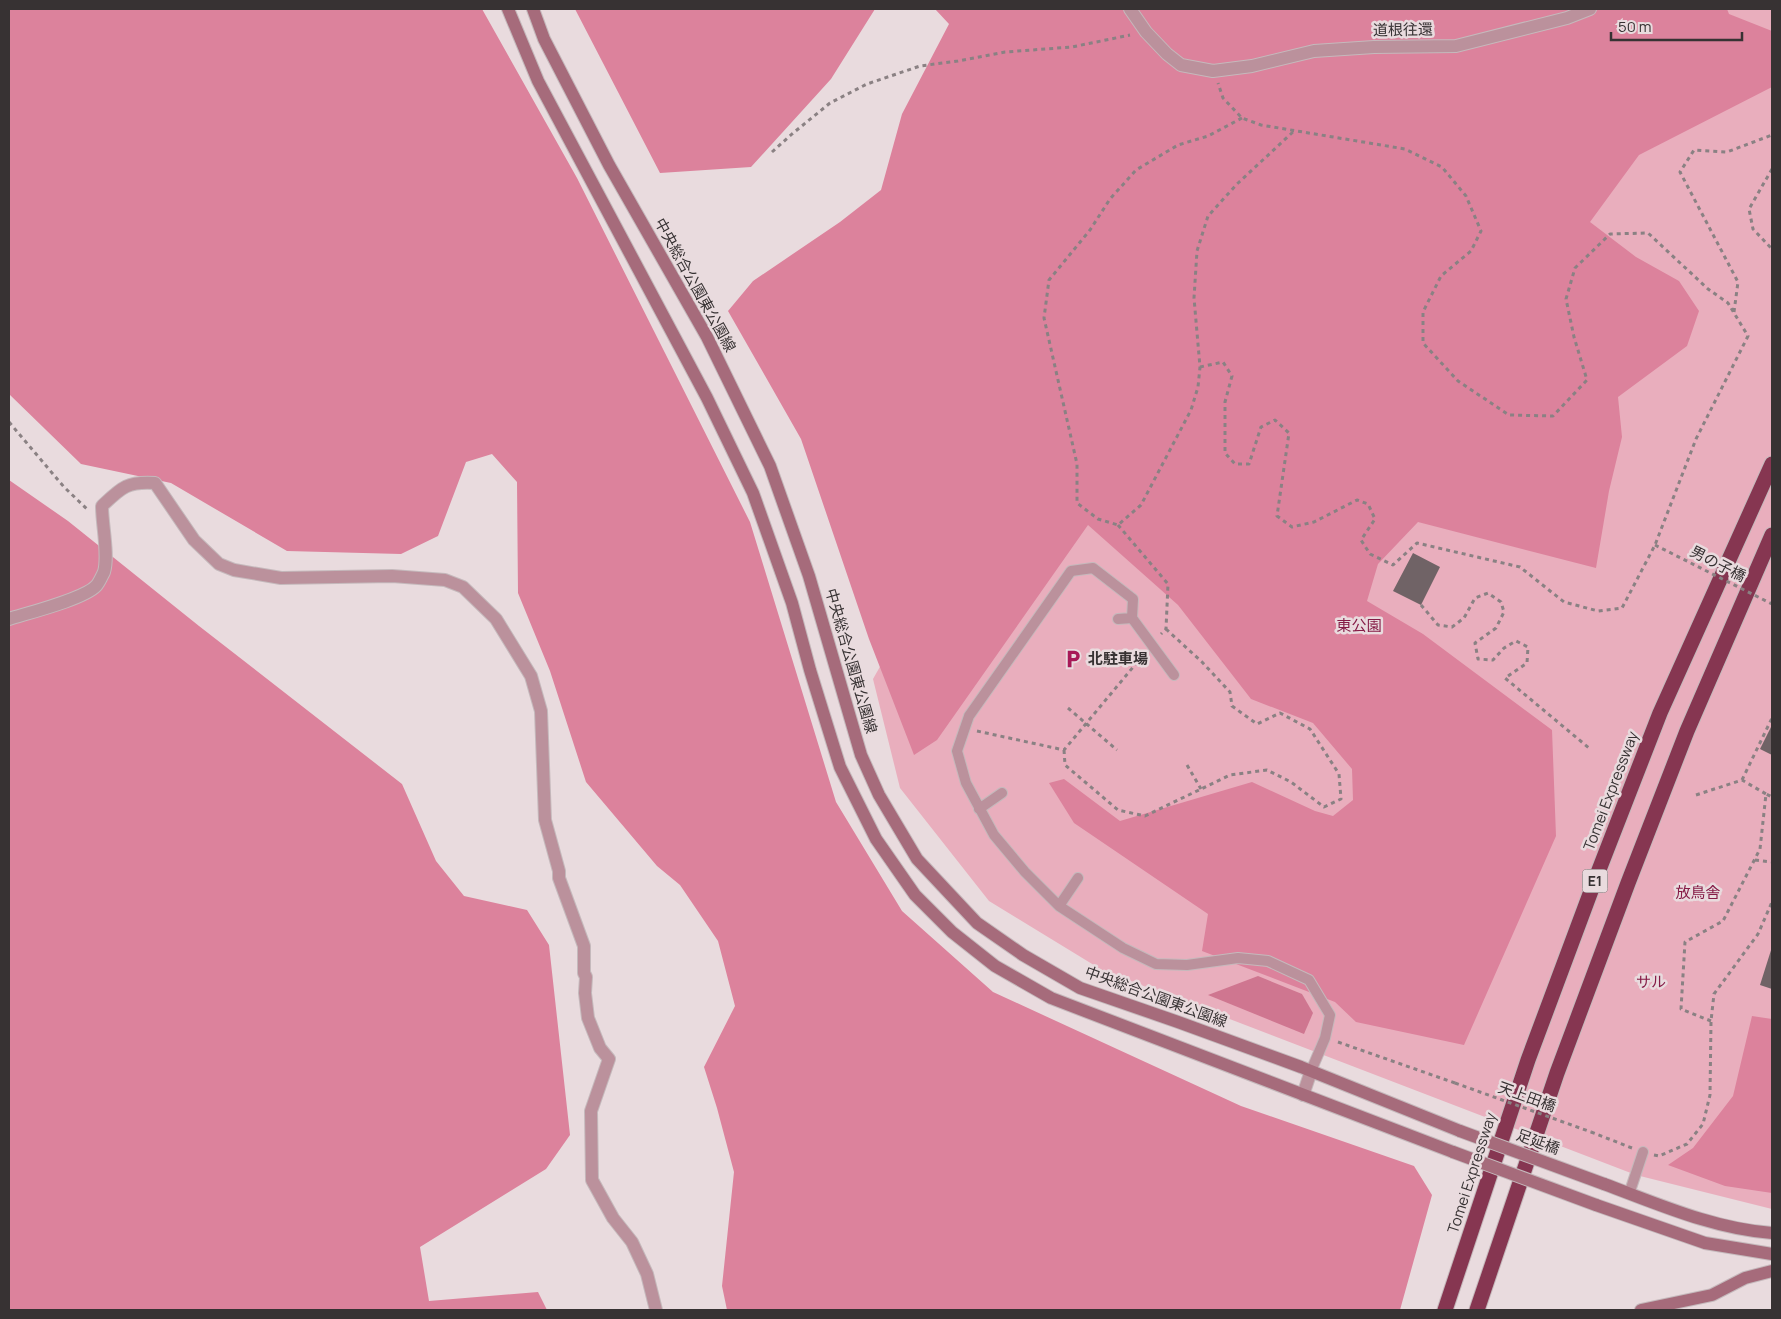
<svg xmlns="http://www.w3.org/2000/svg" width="1781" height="1319" viewBox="0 0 1781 1319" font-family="Manrope,'Noto Sans JP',sans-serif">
  <rect width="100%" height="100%" fill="#e9dbde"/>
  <!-- green -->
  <path fill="#e9aebd" d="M1037 9H1772V1209L1636 1175 1102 970 989 901 900 788 873 679 958 529Z"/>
  <!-- forest -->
  <path fill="#dc829c" d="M9 9H482L577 178 750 522 836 802 902 911 993 992 1241 1106 1414 1166 1432 1195 1400 1310H727L722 1286 734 1172 717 1108 704 1067 735 1006 718 941 680 885 657 866 586 782 550 671 518 593 517 482 492 454 466 462 438 536 401 554 287 551 171 483 81 464 9 394Z
    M575 9H875L831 79 751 167 660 173Z
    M935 9H1727L1729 14 1772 31V87L1639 155 1590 222 1636 257 1679 281 1699 311 1687 346 1618 397 1622 437 1609 491 1596 568 1418 522 1378 564 1367 601 1423 634 1552 730 1556 836 1464 1045 1356 1022 1335 1002 1202 951 1208 914 1074 823 1049 783 1064 779 1120 821 1252 782 1315 811 1333 816 1353 800 1352 769 1313 723 1251 699 1178 605 1088 525 937 740 914 755 869 639 801 439 728 311 753 281 840 222 881 190 902 114 949 24Z
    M9 480 68 521 199 626 402 784 436 861 464 896 527 910 549 945 570 1135 546 1169 420 1247 429 1301 538 1292 547 1310H9Z
    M1752 1016 1772 1019V1193L1725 1186 1668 1165 1693 1148 1733 1096Z"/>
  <!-- water -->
  <path fill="#cf7690" d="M1258 976 1302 994 1313 1013 1304 1034 1208 995Z"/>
  <!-- building -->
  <path fill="#706366" d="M1413 553 1440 567 1421 605 1393 591Z
    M1772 725V755L1760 749Z
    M1772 947V989L1760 985Z"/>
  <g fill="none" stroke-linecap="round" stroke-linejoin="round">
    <!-- lane casing -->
    <g stroke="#c5b9bc" stroke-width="12">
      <path id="lane" d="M1118 619 1132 618
        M1174 675 1132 618 1133 599 1093 568 1071 571 969 716 957 751 966 783 994 835 1025 872 1059 906 1123 948 1156 964 1187 965 1238 958 1268 961 1309 980 1330 1015 1325 1038 1311 1071
        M979 809 1002 793
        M1059 906 1078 878
        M1629 1194 1643 1152"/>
    </g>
    <!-- street casing -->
    <g stroke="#c5b9bc" stroke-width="14">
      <path id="street" d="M1130 9 1146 32 1167 54 1181 65 1213 71 1252 66 1314 51 1374 47 1456 46 1567 18 1590 9
        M9 619C28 613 84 599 96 586 99 583 102 576 104 572 109 555 102 525 102 506 121 488 127 481 155 483L194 540 219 564 234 570 281 578 392 576 445 580 463 587 496 619 531 676 541 711 545 820 559 871V878L584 946V973L586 977 585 993 588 1018 600 1048 609 1059 591 1111 592 1180 613 1218 632 1242 647 1274 656 1310
        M1303 1095 1311 1071"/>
    </g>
    <!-- secondary casing -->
    <g stroke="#c5b9bc" stroke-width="14">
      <path id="secondary" d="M508 9 538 81 707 398 753 493 792 603 810 670 840 767 876 839 915 895 952 932 995 966 1051 998 1453 1152
        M533 9 544 39 609 165 707 337 770 466 809 576 861 755 879 795 917 859 977 923 1023 955 1080 988 1178 1022 1301 1067 1460 1131
        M1604 1184C1658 1204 1714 1229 1772 1233
        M1596 1205 1705 1243 1772 1254
        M1641 1310 1712 1295 1745 1278 1772 1271"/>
    </g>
    <!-- highway casing -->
    <g stroke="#c5b9bc" stroke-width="17">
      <path id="highway" d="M1445 1310 1528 1060 1597 875 1660 713 1772 464
        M1477 1310 1557 1073 1628 883 1687 731 1772 535"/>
    </g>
    <!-- path -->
    <path stroke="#8a8183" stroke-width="3" stroke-dasharray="4 4" stroke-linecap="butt" d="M1242 118 1208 136 1178 145 1136 170 1110 199 1090 230 1049 280 1044 318 1077 464V503L1098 519 1118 525 1141 505 1191 410 1198 387 1200 367 1194 298 1197 251 1208 216 1237 184 1294 131
      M772 152 792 134 830 103 867 84 920 66 958 61 1005 52 1072 47 1130 35
      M1772 169 1749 209 1753 229 1772 249
      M1734 312 1738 282 1680 172 1694 150 1727 152 1772 135
      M1200 367 1223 362 1232 376 1225 402V453L1235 464H1249L1261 427 1275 420 1289 433 1277 516 1292 527 1314 522 1357 500 1368 504 1375 519 1361 540 1370 554 1393 565 1417 543 1520 567 1564 602 1598 611 1622 608 1655 545 1696 439 1748 336 1728 303 1708 289 1648 233 1610 234 1575 268 1566 299 1574 337 1587 380 1553 416 1509 415 1458 381 1423 343V312L1441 276 1471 251 1481 231 1466 196 1442 167 1405 149 1261 125 1242 118 1223 98 1218 83
      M9 422 64 487 87 509
      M1118 525 1168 584 1166 629 1161 634
      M1421 605 1438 625 1452 627 1464 618 1475 598 1488 593 1501 602 1504 612 1496 628 1475 643 1478 659 1493 660 1504 648 1516 641 1528 647 1527 663 1505 678 1589 748
      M1068 708 1117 750
      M977 731 1064 750 1144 654
      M1064 750 1065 765 1118 810 1145 816 1230 775 1267 770 1291 782 1324 807 1341 799 1339 774 1310 729 1280 713 1257 724 1232 706 1230 692 1202 662 1166 629
      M1187 765 1201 789
      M1742 780 1772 718
      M1696 795 1742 780 1766 794
      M1755 860 1772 862
      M1711 1021 1681 1009 1685 942 1723 921 1760 849 1766 794 1772 797
      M1338 1042 1455 1083
      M1591 1132 1632 1148
      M1654 1155 1659 1156 1687 1144 1703 1124 1710 1095 1711 1021 1714 994 1758 934 1772 902"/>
    <!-- lane -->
    <use href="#lane" stroke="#bb919c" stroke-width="10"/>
    <!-- street -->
    <use href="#street" stroke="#bb919c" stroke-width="12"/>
    <!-- secondary -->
    <use href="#secondary" stroke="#a66b7b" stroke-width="12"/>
    <!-- highway -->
    <use href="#highway" stroke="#863651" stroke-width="15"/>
    <!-- secondary-bridge casing -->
    <g stroke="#c5b9bc" stroke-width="14" stroke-linecap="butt">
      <path id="secondary-bridge" d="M1460 1131 1604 1184
        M1453 1152 1596 1205"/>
    </g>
    <!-- path-bridge -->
    <path stroke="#8a8183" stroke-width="3" stroke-dasharray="4 4" stroke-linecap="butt" d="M1655 545 1772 604
      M1455 1083 1591 1132"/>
    <!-- secondary-bridge -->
    <use href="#secondary-bridge" stroke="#a66b7b" stroke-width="12"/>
  </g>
  <!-- icons -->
  <defs>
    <g id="parking-bare" transform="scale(1.5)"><path d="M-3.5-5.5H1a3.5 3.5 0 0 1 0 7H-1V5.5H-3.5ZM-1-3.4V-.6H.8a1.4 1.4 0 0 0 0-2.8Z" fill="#a81957" stroke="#e9dbde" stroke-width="2.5" paint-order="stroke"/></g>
  </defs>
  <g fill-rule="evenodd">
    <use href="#parking-bare" x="1073" y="659"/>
  </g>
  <g text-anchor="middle" stroke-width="5" stroke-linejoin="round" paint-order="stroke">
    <!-- shield labels -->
    <rect fill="#e9dbde" stroke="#6c6566" stroke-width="1" x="1582.5" y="869.5" width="25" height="23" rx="4"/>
    <g font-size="14" font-weight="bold" fill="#373233">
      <text x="1595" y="886">E1</text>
    </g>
    <!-- street labels -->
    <g font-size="15" fill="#373233" stroke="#e9dbde">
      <text transform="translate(1403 30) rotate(-1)" y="5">道根往還</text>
      <text transform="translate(695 285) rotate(61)" y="5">中央総合公園東公園線</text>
      <text transform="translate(1718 564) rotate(27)" y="5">男の子橋</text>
      <text transform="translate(851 661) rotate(74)" y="5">中央総合公園東公園線</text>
      <text transform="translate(1611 791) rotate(-69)" y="5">Tomei Expressway</text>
      <text transform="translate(1156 997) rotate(20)" y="5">中央総合公園東公園線</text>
      <text transform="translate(1527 1097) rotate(20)" y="5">天上田橋</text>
      <text transform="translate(1538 1142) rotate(20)" y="5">足延橋</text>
      <text transform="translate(1472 1173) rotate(-72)" y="5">Tomei Expressway</text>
    </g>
    <!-- park labels -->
    <g font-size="15" fill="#851b46" stroke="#e9dbde">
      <text x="1359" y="631">東公園</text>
      <text x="1698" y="898">放鳥舎</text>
      <text x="1651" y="987">サル</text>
    </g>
    <!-- poi labels -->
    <g font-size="15" font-weight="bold" fill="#373233" stroke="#e9dbde" text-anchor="start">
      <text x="1088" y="664">北駐車場</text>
    </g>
  </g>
  <!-- border -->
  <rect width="1781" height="1319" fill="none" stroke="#373233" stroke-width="20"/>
  <!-- scale -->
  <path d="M1611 32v8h131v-8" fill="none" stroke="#373233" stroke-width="2.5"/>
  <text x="1618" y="32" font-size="15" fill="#373233" stroke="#e9dbde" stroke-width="4" paint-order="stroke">50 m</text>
</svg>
